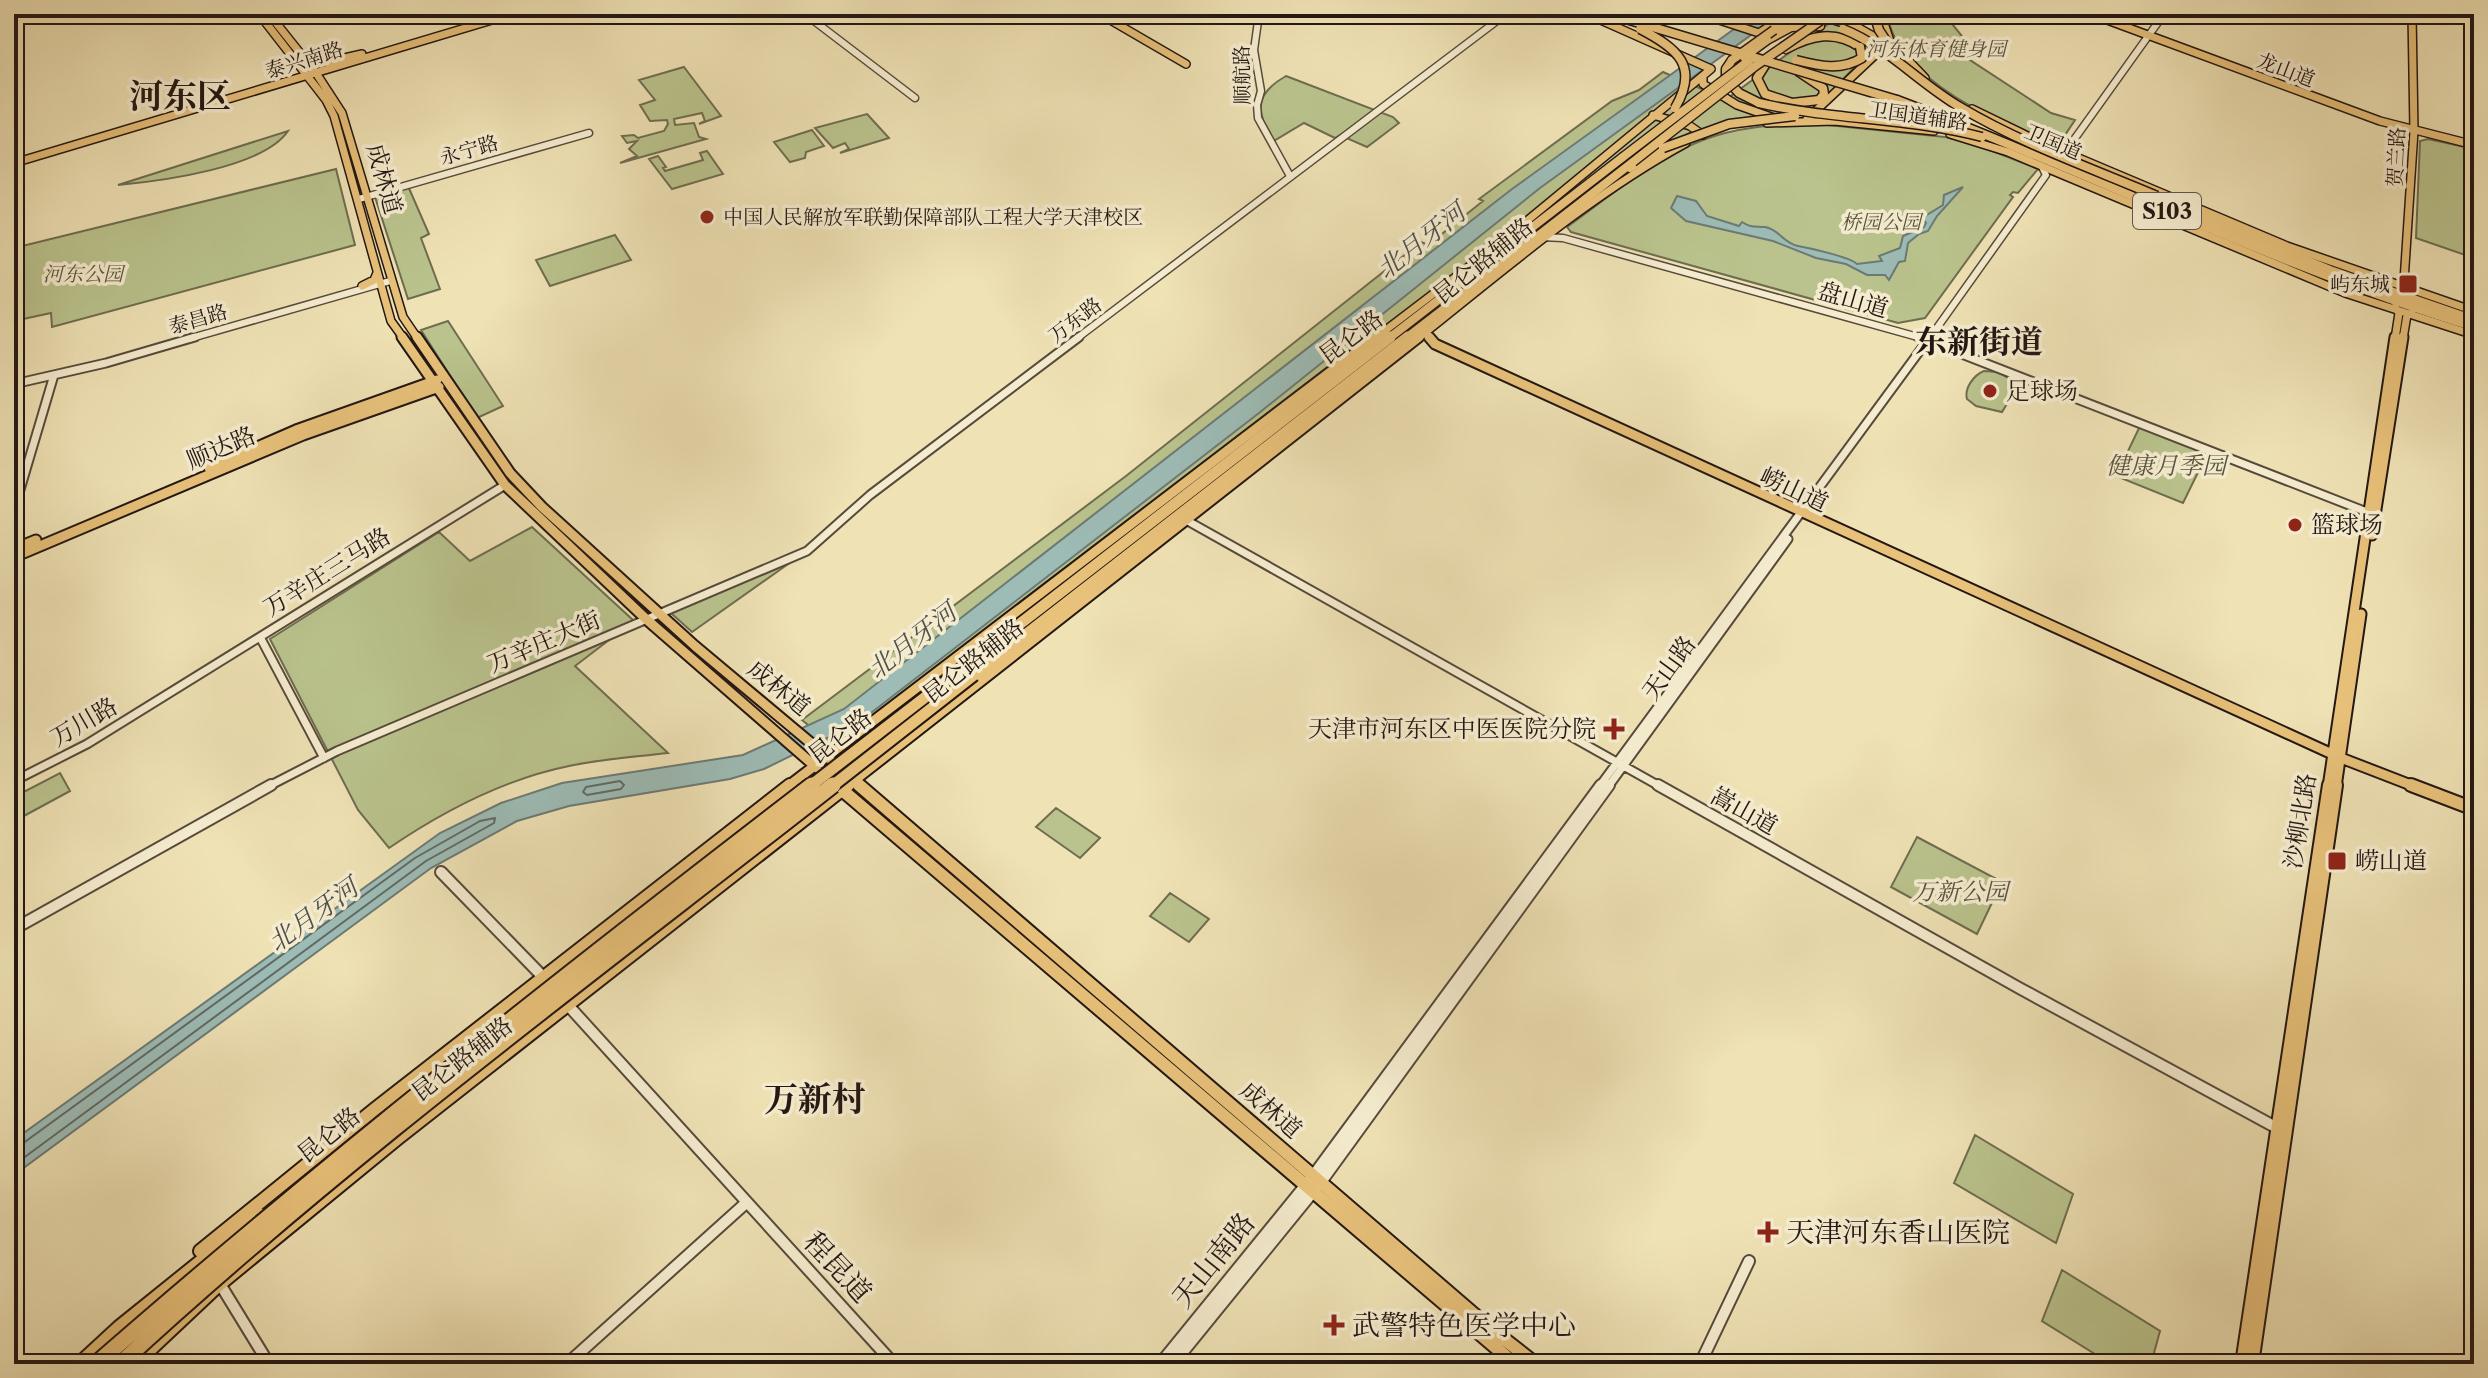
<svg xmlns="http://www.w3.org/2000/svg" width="2488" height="1378" viewBox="0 0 2488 1378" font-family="'Libre Caslon Text','Noto Serif SC',serif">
  <rect width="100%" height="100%" fill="#efe2b5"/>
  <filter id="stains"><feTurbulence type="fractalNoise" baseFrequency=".0025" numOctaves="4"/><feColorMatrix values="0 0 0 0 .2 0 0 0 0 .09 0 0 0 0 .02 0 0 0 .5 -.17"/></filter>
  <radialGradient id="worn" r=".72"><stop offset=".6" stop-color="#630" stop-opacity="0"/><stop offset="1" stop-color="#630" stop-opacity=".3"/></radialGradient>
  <!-- green -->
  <path fill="#bac38d" stroke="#6e6d50" stroke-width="2" d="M1887 14H1949L1948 19 1966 41 1963 46 1967 58 2051 113 2075 120 2059 144C2002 125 1897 81 1887 14Z
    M1831 22 1859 31 1872 41 1870 51 1805 119H1785L1728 98Z
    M684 67 721 116 699 124 705 121 702 113 674 119 675 125 694 123 699 137 706 139 620 163 637 156 629 149 637 141 627 143 622 136 634 135 638 138 664 131 668 124 667 120 650 121 640 105 655 100 639 80Z
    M1663 72 1763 116 1694 131 1618 167 844 754 802 720 1126 476 1421 242 1428 245 1483 201 1479 199 1612 101 1639 90Z
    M1286 76 1393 117 1399 123 1367 147 1340 135 1335 138 1304 123 1272 142C1257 110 1253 95 1286 76Z
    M867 114 889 138 840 153 849 149 845 143 833 148 815 128Z
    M1808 123 1945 137 1975 144 2038 169 2018 193 2013 192 2010 195 2013 197 1925 318 1898 323 1571 232 1567 227C1610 196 1653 159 1703 140 1736 127 1773 125 1808 123Z
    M812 130 824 146 806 152 805 158 790 162 774 142Z
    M288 131C263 168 161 181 118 185Z
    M2428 139 2474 149V258L2416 238 2420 141Z
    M707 151 723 174 672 189 649 159 658 156 666 167 663 168 665 171 703 160 700 153Z
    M336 169 355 245 52 327 51 313 14 321V248Z
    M408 186 429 234 421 238 440 289 408 299 375 197Z
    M615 235 631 260 550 286 536 260Z
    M448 321 503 406 477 418 421 330Z
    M1984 371 1999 372 2014 382 2017 379 2021 381 2002 412 1976 406 1967 399C1964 388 1974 375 1984 371Z
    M2140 426 2208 452 2183 503 2116 476Z
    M532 527 634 621 575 666 668 753C635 757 602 759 569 766 505 779 442 812 389 848L358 810 270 639 439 532 470 561Z
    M798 557 692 632 671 613Z
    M60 773 70 791 22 817 14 797Z
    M1056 808 1100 838 1080 858 1036 827Z
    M1917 837 2002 882 1977 934 1891 887Z
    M1170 893 1209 919 1189 942 1150 916Z
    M1975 1135 2073 1194 2056 1243 1954 1183Z
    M2062 1270 2160 1331 2151 1364H2111L2042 1321Z"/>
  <!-- water -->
  <path fill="#9dbcb6" stroke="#6c7a75" stroke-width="2" d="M1755 14H1780L1540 188 1259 413 858 723 764 769 730 779 569 806 517 821 431 868 14 1175V1140L440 833 501 803 562 783 743 755 844 709 1512 189Z
    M1963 187 1937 216 1928 231 1919 234 1908 243 1905 261 1899 262 1889 280 1885 275H1867L1846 264 1816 258 1773 241 1686 221 1671 208 1677 196 1696 201 1707 216 1739 226 1742 222C1751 228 1755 226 1765 227 1779 229 1783 243 1798 246 1809 248 1850 257 1857 264L1882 261 1879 256 1900 248 1903 236 1924 227 1926 223 1922 218 1943 205 1944 195Z"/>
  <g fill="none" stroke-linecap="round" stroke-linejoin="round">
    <!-- shore -->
    <path stroke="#606a64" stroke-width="2" d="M620 781 624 785 621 789 587 795 583 792 586 787Z
      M14 1146 22 1144 415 858 480 821 495 818 494 823 426 861 14 1165"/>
    <!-- minor-far2 casing -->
    <g stroke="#564a3c" stroke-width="9">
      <path id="minor-far2" d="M805 14 915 98
        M1259 14 1254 50 1261 91 1257 105 1258 118 1290 176
        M2451 14 2474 18
        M2059 149 2068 148 2164 14
        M359 199 589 133
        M1541 237 1563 238 1925 339
        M188 339 390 281
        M1076 339 1506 14
        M1929 339 2046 175 2042 167"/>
    </g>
    <!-- minor-far1 casing -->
    <g stroke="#564a3c" stroke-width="11">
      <path id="minor-far1" d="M1918 337 2372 514
        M14 384 106 363 195 337
        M14 510 54 375
        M1186 520 1661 787
        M260 637 324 758
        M14 781 87 744 505 485
        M267 787 337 751 807 551 870 495 1079 337
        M1599 787 1930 337
        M1608 787 1788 539"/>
    </g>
    <!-- minor casing -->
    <g stroke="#564a3c" stroke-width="14">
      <path id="minor" d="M1658 785 2021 989 2279 1129
        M441 872 546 980
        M14 929 271 785
        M566 1003 894 1364
        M220 1284 269 1364
        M567 1364 746 1203
        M1160 1364 1313 1176 1601 785
        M1173 1364 1321 1182 1609 785
        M1700 1364 1749 1261"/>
    </g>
    <!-- major-far2 casing -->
    <g stroke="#231713" stroke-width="10">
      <path id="major-far2" d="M259 14 326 100 334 116 391 321 404 339
        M269 14 316 73 342 113 403 317 418 339
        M1100 14 1186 64
        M1814 14 1859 28 1889 45
        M1881 14 1890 41 1925 78
        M2091 14 2380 121 2474 145
        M2412 14 2414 131 2404 281 2413 291
        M1710 17 1759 33 1789 14
        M308 62 318 64 362 54
        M1703 77V84L1737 105 1777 119
        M1972 109 2036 140 2287 246 2474 311
        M1653 115 1690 126 1703 135
        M1807 119 1890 41
        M1767 123 1834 121 1934 131
        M1950 134 2008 152 2345 293 2474 335
        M14 163 512 14
        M362 286 374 280 377 273
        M2395 307 2399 313 2395 339
        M1423 330 1431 339
        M1374 339 1500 243 1711 69 1587 14
        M1417 339C1503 271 1589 196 1686 143
        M2403 339 2407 315 2412 313"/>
    </g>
    <!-- major-far1 casing -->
    <g stroke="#231713" stroke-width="13">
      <path id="major-far1" d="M402 337 505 485 646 619 817 768
        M417 337 510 473 542 507 695 646 830 759
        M1429 337 1435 344 2341 758 2416 787
        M209 468 296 430 437 380
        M2372 535 2403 337
        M14 549 36 540
        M14 557 303 435 439 387
        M851 778 861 787
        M787 787 1376 337
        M846 787 1419 337
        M2328 787 2395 337
        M2336 787 2361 614"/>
    </g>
    <!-- major casing -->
    <g stroke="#231713" stroke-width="16">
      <path id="major" d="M859 785 1490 1328 1536 1364
        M2411 785 2474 809
        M841 789 1515 1364
        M200 1251 375 1109 790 785
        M135 1364 220 1284 398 1138 848 785
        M2242 1364 2329 785
        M2252 1364 2336 785"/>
    </g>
    <!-- highway-far2 casing -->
    <g stroke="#231713" stroke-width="11">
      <path id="highway-far2" d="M1778 27 1799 14
        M1767 40 1791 27 1820 26
        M1786 49C1812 35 1835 30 1860 47
        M1732 60 1726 69V79L1739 93 1759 103
        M1767 62 1757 78 1765 94 1792 103 1819 100 1824 94 1823 88 1799 72
        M1897 100C2091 173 2276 266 2474 327
        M1630 168 1663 148
        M2157 196 2210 220
        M2204 218 2330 270 2463 316
        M1388 339 1623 157
        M1405 339 1633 162"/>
    </g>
    <!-- highway-far1 casing -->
    <g stroke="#231713" stroke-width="15">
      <path id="highway-far1" d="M963 668 1390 337
        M974 675 1408 337"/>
    </g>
    <!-- highway casing -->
    <g stroke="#231713" stroke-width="19">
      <path id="highway" d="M81 1364 120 1328 259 1216"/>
    </g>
    <!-- minor-far2 -->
    <use href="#minor-far2" stroke="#f5eccf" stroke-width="6"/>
    <!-- minor-far1 -->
    <use href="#minor-far1" stroke="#f5eccf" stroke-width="7"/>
    <!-- minor -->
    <use href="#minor" stroke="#f5eccf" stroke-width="10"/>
    <!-- major-far2 -->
    <use href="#major-far2" stroke="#e8c17a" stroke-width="7"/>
    <!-- major-far1 -->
    <use href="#major-far1" stroke="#e8c17a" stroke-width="9"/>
    <!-- major -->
    <use href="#major" stroke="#e8c17a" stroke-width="12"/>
    <!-- highway-far2 -->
    <use href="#highway-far2" stroke="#e8c17a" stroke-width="8"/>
    <!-- highway-far1 -->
    <use href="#highway-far1" stroke="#e8c17a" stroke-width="11"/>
    <!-- highway -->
    <use href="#highway" stroke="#e8c17a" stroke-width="15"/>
    <!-- highway-bridge-far2 casing -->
    <g stroke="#231713" stroke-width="11" stroke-linecap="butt">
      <path id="highway-bridge-far2" d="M1609 14 1897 100
        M1650 14 1694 18 1741 15
        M1874 14 1879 30 1893 51
        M1640 29C1677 48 1700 66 1675 108
        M1843 29C1888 47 1919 83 1960 107 2022 144 2091 168 2157 196
        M1744 57 1767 40
        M1732 60 1774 30
        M1796 60C1819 66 1841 71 1862 58L1860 47
        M1759 103C1833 120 1909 118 1982 137
        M1663 148 1729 124 1795 116
        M1623 157 1751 59
        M1633 162 1754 67 1830 14"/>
    </g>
    <!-- highway-bridge-far1 casing -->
    <g stroke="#231713" stroke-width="15" stroke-linecap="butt">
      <path id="highway-bridge-far1" d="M809 787 963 668
        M831 787 974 675"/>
    </g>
    <!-- highway-bridge casing -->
    <g stroke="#231713" stroke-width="19" stroke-linecap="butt">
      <path id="highway-bridge" d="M96 1364C327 1162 569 972 812 785
        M120 1364C345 1156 592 974 833 785"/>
    </g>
    <!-- highway-bridge-far2 -->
    <use href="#highway-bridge-far2" stroke="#e8c17a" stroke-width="8"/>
    <!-- highway-bridge-far1 -->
    <use href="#highway-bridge-far1" stroke="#e8c17a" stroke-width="11"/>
    <!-- highway-bridge -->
    <use href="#highway-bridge" stroke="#e8c17a" stroke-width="15"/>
  </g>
  <!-- markers -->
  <g fill="#8f2418" stroke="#f5eccf" stroke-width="3">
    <circle cx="707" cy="217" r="8"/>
    <rect x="2398" y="274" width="20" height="20" rx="4"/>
    <circle cx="1990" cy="391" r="8"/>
    <circle cx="2295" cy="525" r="8"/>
    <path d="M1610 717h8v8h8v8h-8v8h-8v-8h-8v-8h8z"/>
    <rect x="2327" y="851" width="20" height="20" rx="4"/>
    <path d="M1764 1220h8v8h8v8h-8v8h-8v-8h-8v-8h8z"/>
    <path d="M1330 1313h8v8h8v8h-8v8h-8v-8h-8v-8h8z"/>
  </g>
  <g text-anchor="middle" stroke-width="7" stroke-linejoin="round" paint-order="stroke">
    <!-- far-park labels -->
    <g font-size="20" font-style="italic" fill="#58533e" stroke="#f5eccf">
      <text x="1936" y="56">河东体育健身园</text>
      <text x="1881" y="229">桥园公园</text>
      <text x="83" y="281">河东公园</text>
    </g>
    <!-- far-street labels -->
    <g font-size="20" fill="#231713" stroke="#f5eccf">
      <text transform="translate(304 60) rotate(-17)" y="7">泰兴南路</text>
      <text transform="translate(2286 70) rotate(21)" y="7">龙山道</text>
      <text transform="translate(1242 75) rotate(-91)" y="7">顺航路</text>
      <text transform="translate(1918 116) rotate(8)" y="7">卫国道辅路</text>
      <text transform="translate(2053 142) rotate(23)" y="7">卫国道</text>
      <text transform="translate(469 150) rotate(-16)" y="7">永宁路</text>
      <text transform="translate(2396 157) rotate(-87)" y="7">贺兰路</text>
      <text transform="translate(198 319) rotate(-16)" y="7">泰昌路</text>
      <text transform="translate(1075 320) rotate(-37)" y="7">万东路</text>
    </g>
    <!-- far-poi labels -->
    <g font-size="20" fill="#231713" stroke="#f5eccf" text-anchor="start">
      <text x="723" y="224">中国人民解放军联勤保障部队工程大学天津校区</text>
      <text x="2390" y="291" text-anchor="end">屿东城</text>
    </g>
    <!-- shield labels -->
    <rect fill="#f5eccf" stroke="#62574b" stroke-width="2" x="2133" y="193" width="68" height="36" rx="6"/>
    <g font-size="22" font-weight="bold" fill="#231713">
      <text x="2167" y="219">S103</text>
    </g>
    <!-- street labels -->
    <g font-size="24" fill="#231713" stroke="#f5eccf">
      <text transform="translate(384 179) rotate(74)" y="8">成林道</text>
      <text transform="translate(1483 261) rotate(-39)" y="8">昆仑路辅路</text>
      <text transform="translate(1853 300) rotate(16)" y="8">盘山道</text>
      <text transform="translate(1351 337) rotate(-37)" y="8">昆仑路</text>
      <text transform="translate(221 448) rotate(-23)" y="8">顺达路</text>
      <text transform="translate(1794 490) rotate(25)" y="8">崂山道</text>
      <text transform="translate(327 572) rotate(-32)" y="8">万辛庄三马路</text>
      <text transform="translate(544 642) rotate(-23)" y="8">万辛庄大街</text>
      <text transform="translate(973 661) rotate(-38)" y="8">昆仑路辅路</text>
      <text transform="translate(1669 668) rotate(-54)" y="8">天山路</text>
      <text transform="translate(779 688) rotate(39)" y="8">成林道</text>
      <text transform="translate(84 722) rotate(-30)" y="8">万川路</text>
      <text transform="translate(840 736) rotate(-38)" y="8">昆仑路</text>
      <text transform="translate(1744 811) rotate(29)" y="8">嵩山道</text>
      <text transform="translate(2300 821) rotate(-81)" y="8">沙柳北路</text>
      <text transform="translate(462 1059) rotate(-38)" y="8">昆仑路辅路</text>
      <text transform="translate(1271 1110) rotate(41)" y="8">成林道</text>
      <text transform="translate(329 1135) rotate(-39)" y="8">昆仑路</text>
    </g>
    <!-- poi labels -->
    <g font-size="24" fill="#231713" stroke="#f5eccf" text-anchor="start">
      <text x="2006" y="399">足球场</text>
      <text x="2311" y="533">篮球场</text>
      <text x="1596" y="737" text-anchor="end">天津市河东区中医医院分院</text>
      <text x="2355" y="869">崂山道</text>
    </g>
    <!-- park labels -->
    <g font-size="24" font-style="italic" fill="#58533e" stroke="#f5eccf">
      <text x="2166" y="474">健康月季园</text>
      <text x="1960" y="900">万新公园</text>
    </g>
    <!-- water labels -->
    <g font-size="26" font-style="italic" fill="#4e514c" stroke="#f5eccf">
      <text transform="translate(1421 241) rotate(-38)" y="9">北月牙河</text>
      <text transform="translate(912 641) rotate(-38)" y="9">北月牙河</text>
      <text transform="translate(313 915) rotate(-36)" y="9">北月牙河</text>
    </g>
    <!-- near-poi labels -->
    <g font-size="28" fill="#231713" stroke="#f5eccf" text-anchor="start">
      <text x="1786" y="1242">天津河东香山医院</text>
      <text x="1352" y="1335">武警特色医学中心</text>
    </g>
    <!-- near-street labels -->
    <g font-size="28" fill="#231713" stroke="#f5eccf">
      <text transform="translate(1213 1260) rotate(-51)" y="10">天山南路</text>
      <text transform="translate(838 1267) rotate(47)" y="10">程昆道</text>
    </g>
    <!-- district labels -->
    <g font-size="32" font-weight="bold" fill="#231713" stroke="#f5eccf">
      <text x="1979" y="353">东新街道</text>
    </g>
    <!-- far-town labels -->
    <g font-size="34" font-weight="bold" fill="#231713" stroke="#f5eccf">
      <text x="180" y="108">河东区</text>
    </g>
    <!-- near-quarter labels -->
    <g font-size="34" font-weight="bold" fill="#231713" stroke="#f5eccf">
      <text x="815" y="1111">万新村</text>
    </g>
  </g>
  <!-- margin -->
  <rect width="2488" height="1378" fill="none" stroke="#efe2b5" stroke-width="48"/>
  <rect x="16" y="16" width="2456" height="1346" fill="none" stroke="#231713" stroke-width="4"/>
  <rect x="24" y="24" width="2440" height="1330" fill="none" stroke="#231713" stroke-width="2"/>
  <rect width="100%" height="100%" filter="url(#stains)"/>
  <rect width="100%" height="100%" fill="url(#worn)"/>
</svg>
